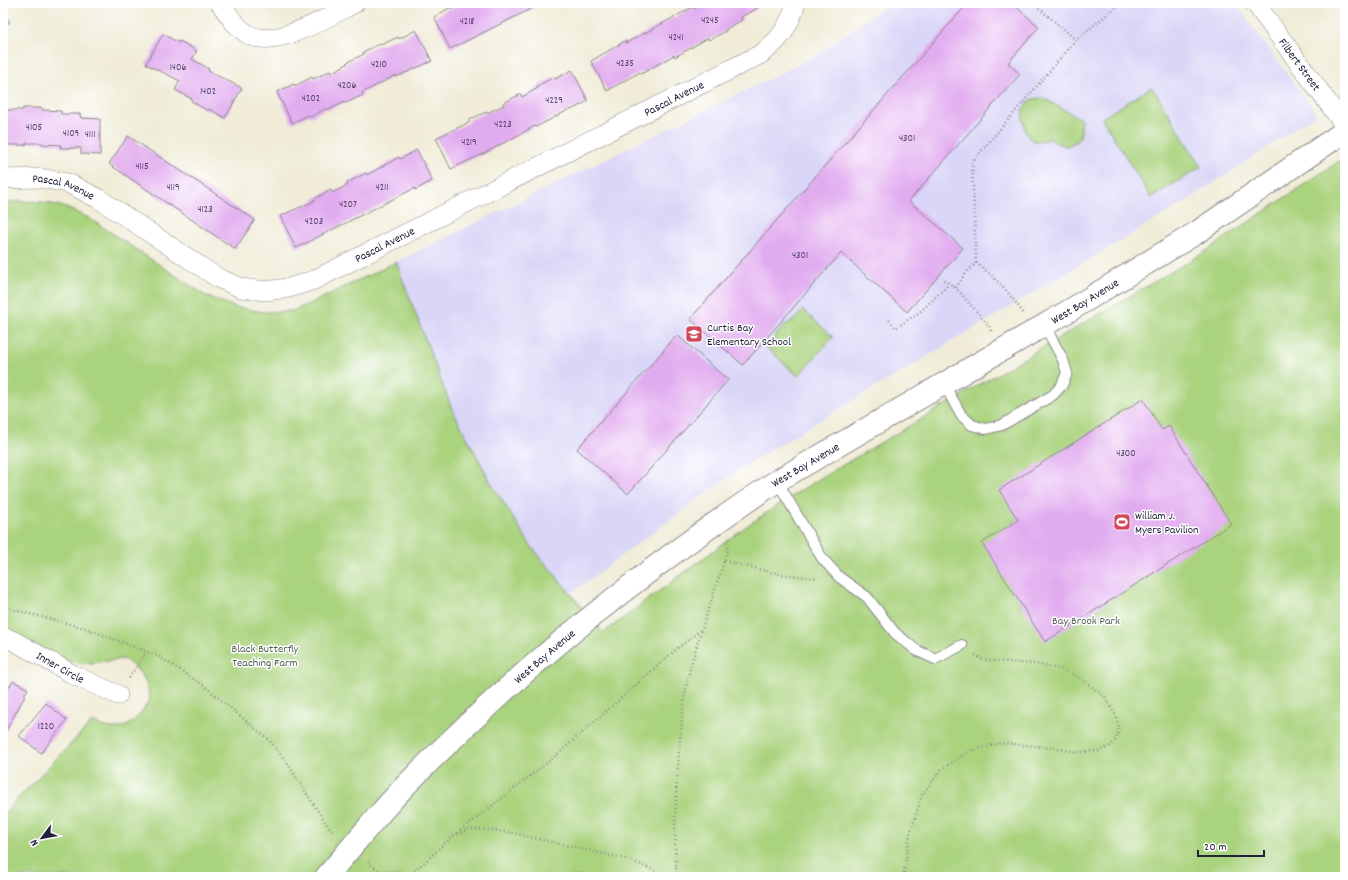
<svg xmlns="http://www.w3.org/2000/svg" width="1348" height="880" viewBox="0 0 1348 880" font-family="Dekko,sans-serif">
  <rect width="100%" height="100%" fill="#fff"/>
  <filter id="ink" filterUnits="userSpaceOnUse"><feTurbulence type="fractalNoise" baseFrequency=".025" numOctaves="2"/><feDisplacementMap in="SourceGraphic" scale="8" xChannelSelector="R" yChannelSelector="G"/><feConvolveMatrix kernelMatrix="1 2 1 2 8 2 1 2 1" color-interpolation-filters="sRGB"/></filter>
  <filter id="wash" filterUnits="userSpaceOnUse"><feTurbulence type="fractalNoise" baseFrequency=".012" numOctaves="4" result="noise"/><feDisplacementMap in="SourceGraphic" scale="16" xChannelSelector="R" yChannelSelector="G"/><feGaussianBlur stdDeviation="0.9" result="paint"/><feColorMatrix in="noise" values="0 0 0 0 0 0 0 0 0 0 0 0 0 0 0 0 0 1.4 0 .05"/><feComposite in="paint" operator="in"/></filter>
  <g filter="url(#wash)">
    <rect width="100%" height="100%" fill="#f0ecd7"/>
    <!-- built -->
    <path fill="#dad6f7" d="M889 3H1235L1317 114 1182 204 757 458 717 485 570 594 531 546 491 483 451 407 396 262 816 56Z"/>
    <!-- green -->
    <path fill="#aad37e" stroke="#667a5c" d="M1152 87 1201 167 1151 198 1102 118Z
      M1043 98 1081 119C1081 135 1083 139 1067 146L1059 144 1050 139C1046 140 1041 141 1036 141 1023 141 1024 120 1022 110L1032 99Z
      M1345 157V877H3V814L92 722C122 736 134 726 150 699 146 678 142 672 124 659L82 664 60 659 3 629V203L20 201 43 202 64 207 89 218 206 296 235 307 263 312 292 311 320 299 396 262 451 407 491 483 531 546 603 633 748 525 809 485 1203 253Z
      M803 310 833 337 798 376 766 347 785 325 794 320Z"/>
    <g id="blocks">
      <!-- building -->
      <path fill="#e1abef" d="M463 3H543L450 49 434 17 451 7V9Z
        M704 3H755L758 8 741 17 742 20 726 29V31L709 40 708 38 675 57 674 55 641 74 640 72 624 81 607 91 591 61 625 41 626 43 693 7 694 9Z
        M968 3H1012L1039 27 1008 63 1020 74 909 201 963 248 907 312 841 253 743 365 690 319Z
        M3 13 10 22 3 27Z
        M416 30 432 61 396 77V75L362 93 363 95 346 103 345 102 328 110 327 108 310 117 309 115 292 123 277 92 294 84 295 86 312 77 313 79 330 71 331 73 347 64 346 63 364 54 363 52 380 44 381 45 398 37 399 39Z
        M163 34 179 43 180 41 197 51 192 59 209 69 208 71 242 88 225 118 209 109 208 111 191 101 192 99 175 90 180 81 146 64Z
        M572 70 588 101 571 110 570 109 536 127 535 126 485 153 451 169 436 138 470 122 469 120 486 112 487 113 504 105 503 103 521 94 522 97 538 88 537 86 554 77 555 79Z
        M3 108H5L6 110H23V108H42L43 110 61 111V114H80L81 118 100 119V155L81 154V148H60L61 145 42 144V143H26V145H5V142H3Z
        M128 136 255 220 235 249 109 164Z
        M417 150 432 181 415 190V188L296 248 280 216 314 201V199L331 190 332 193 348 185 347 183 366 173 367 175 399 157 400 159Z
        M677 335 728 380 628 494 577 449Z
        M1143 399 1162 430 1169 426 1231 524 1045 642 982 543 1018 520 999 490Z
        M13 681 28 689 24 695 25 696 4 734H3V697Z
        M46 703 67 720 41 753 19 736Z"/>
    </g>
  </g>
  <g filter="url(#ink)">
    <use href="#blocks" fill-opacity="0" stroke="#898789" stroke-width="1"/>
    <g fill="none" stroke-linecap="round" stroke-linejoin="round">
      <!-- service casing -->
      <g stroke="#898789" stroke-width="12">
        <path id="service" d="M944 384 961 415 972 425 986 429 1002 425 1053 395 1062 385 1067 373 1063 360 1045 326
          M777 481 822 558 839 577 867 597 895 633 916 650 935 659 962 645"/>
      </g>
      <!-- minor casing -->
      <g stroke="#898789" stroke-width="20">
        <g id="minor">
          <path d="M220 3C228 14 235 26 246 33 272 52 329 16 355 3"/>
          <path id="s1" d="M1255 3 1345 126"/>
          <path id="s2" d="M3 179 40 178 68 183 99 199 218 278 241 288 265 291 289 288 314 280 761 54C781 39 789 27 796 3"/>
          <path id="s3" d="M3 637 14 641 74 675 118 695"/>
        </g>
      </g>
      <!-- tertiary casing -->
      <g stroke="#898789" stroke-width="24">
        <g id="tertiary">
          <path id="s4" d="M326 877C354 845 380 811 410 781 521 668 645 568 777 481L1067 312 1196 233 1345 131"/>
        </g>
      </g>
      <!-- path -->
      <path stroke="#898789" stroke-width="2.5" stroke-dasharray="1 3" stroke-linecap="butt" d="M1033 3 1076 40
        M976 263 972 162 1076 40 1121 3
        M944 280 956 288
        M889 320 896 328 921 311 949 284
        M991 331 989 326 956 288 964 275 976 263C995 276 1011 295 1023 313
        M724 561 779 574 814 578 818 576
        M3 607 85 628 158 656 203 685 268 739 287 763 327 825 335 832
        M129 678 146 652
        M457 833 557 755 674 651 702 629
        M368 862 382 874 394 876 410 873 425 862 453 836 469 829 490 830 513 833 630 860 653 870 662 877
        M677 877C673 836 676 793 679 752 681 729 683 705 687 682 697 637 715 593 728 548L726 543
        M903 877 910 834 922 795 942 769 970 751 1001 743 1045 747 1078 752 1098 751 1109 747 1116 740 1119 728 1116 716 1105 697 1083 680 1064 670 1035 664 983 660 974 654"/>
      <!-- service -->
      <use href="#service" stroke="#fff" stroke-width="10"/>
      <!-- minor -->
      <use href="#minor" stroke="#fff" stroke-width="19"/>
      <!-- tertiary -->
      <use href="#tertiary" stroke="#fff" stroke-width="22"/>
    </g>
  </g>
  <!-- icons -->
  <defs>
    <g id="school-square" transform="scale(0.9)"><rect x="-9" y="-9" width="18" height="18" rx="4" fill="#d1495b" stroke="#fff"/><path d="M0-5L7-2L0 1L-7-2ZM-4 1L0 2.5L4 1V4Q0 6-4 4Z" fill="#fff"/></g>
    <g id="stadium-square" transform="scale(0.9)"><rect x="-9" y="-9" width="18" height="18" rx="4" fill="#d1495b" stroke="#fff"/><path d="M0-5a6.5 5 0 1 0 0 10a6.5 5 0 1 0 0-10ZM-3.5-1.8h7v3.6h-7Z" fill="#fff"/></g>
  </defs>
  <g fill-rule="evenodd">
    <use href="#school-square" x="694" y="334"/>
    <use href="#stadium-square" x="1122" y="522"/>
  </g>
  <g text-anchor="middle" stroke-width="3" stroke-linejoin="round" paint-order="stroke">
    <!-- number labels -->
    <g font-size="10" fill="#524468">
      <text x="710" y="23">4245</text>
      <text x="467" y="24">4218</text>
      <text x="676" y="40">4241</text>
      <text x="625" y="66">4235</text>
      <text x="379" y="67">4210</text>
      <text x="178" y="70">1406</text>
      <text x="347" y="88">4206</text>
      <text x="208" y="94">1402</text>
      <text x="311" y="101">4202</text>
      <text x="554" y="103">4229</text>
      <text x="503" y="127">4223</text>
      <text x="34" y="130">4105</text>
      <text x="71" y="136">4109</text>
      <text x="90" y="137">4111</text>
      <text x="907" y="141">4301</text>
      <text x="469" y="145">4219</text>
      <text x="142" y="169">4115</text>
      <text x="173" y="190">4119</text>
      <text x="382" y="190">4211</text>
      <text x="348" y="207">4207</text>
      <text x="205" y="212">4123</text>
      <text x="314" y="224">4203</text>
      <text x="800" y="258">4301</text>
      <text x="1126" y="456">4300</text>
      <text x="46" y="729">1220</text>
    </g>
    <!-- street labels -->
    <g font-size="12" fill="#22223b" stroke="#fff">
      <text dy="4" stroke="none"><textPath href="#s1" startOffset="76">Filbert Street</textPath></text>
      <text dy="4" stroke="none"><textPath href="#s2" startOffset="746">Pascal Avenue</textPath></text>
      <text dy="4" stroke="none"><textPath href="#s2" startOffset="62">Pascal Avenue</textPath></text>
      <text dy="4" stroke="none"><textPath href="#s2" startOffset="422">Pascal Avenue</textPath></text>
      <text dy="4" stroke="none"><textPath href="#s4" startOffset="959">West Bay Avenue</textPath></text>
      <text dy="4" stroke="none"><textPath href="#s4" startOffset="635">West Bay Avenue</textPath></text>
      <text dy="4" stroke="none"><textPath href="#s4" startOffset="311">West Bay Avenue</textPath></text>
      <text dy="4" stroke="none"><textPath href="#s3" startOffset="65">Inner Circle</textPath></text>
    </g>
    <!-- poi labels -->
    <g font-size="12" fill="#22223b" stroke="#fff" text-anchor="start">
      <text x="707" y="331">Curtis Bay<tspan x="707" dy="14">Elementary School</tspan></text>
      <text x="1135" y="519">William J.<tspan x="1135" dy="14">Myers Pavilion</tspan></text>
    </g>
    <!-- park labels -->
    <g font-size="12" fill="#526052" stroke="#fff">
      <text x="1086" y="624">Bay Brook Park</text>
      <text x="265" y="652">Black Butterfly<tspan x="265" dy="14">Teaching Farm</tspan></text>
    </g>
  </g>
  <!-- margin -->
  <rect width="1348" height="880" fill="none" stroke="#fff" stroke-width="16"/>
  <!-- north arrow -->
  <g transform="translate(42 838) rotate(238)" stroke="#ffffff" stroke-width="3" paint-order="stroke">
  <path d="M0-3L7 15L0 10L-7 15Z" fill="#22223b"/>
  <text y="-6" font-size="11" font-weight="bold" text-anchor="middle" fill="#22223b">N</text>
  </g>
  <!-- scale -->
  <path d="M1198 850v6h66v-6" fill="none" stroke="#22223b" stroke-width="2"/>
  <text x="1204" y="850" font-size="12" fill="#22223b" stroke="#ffffff" stroke-width="3" paint-order="stroke">20 m</text>
</svg>
